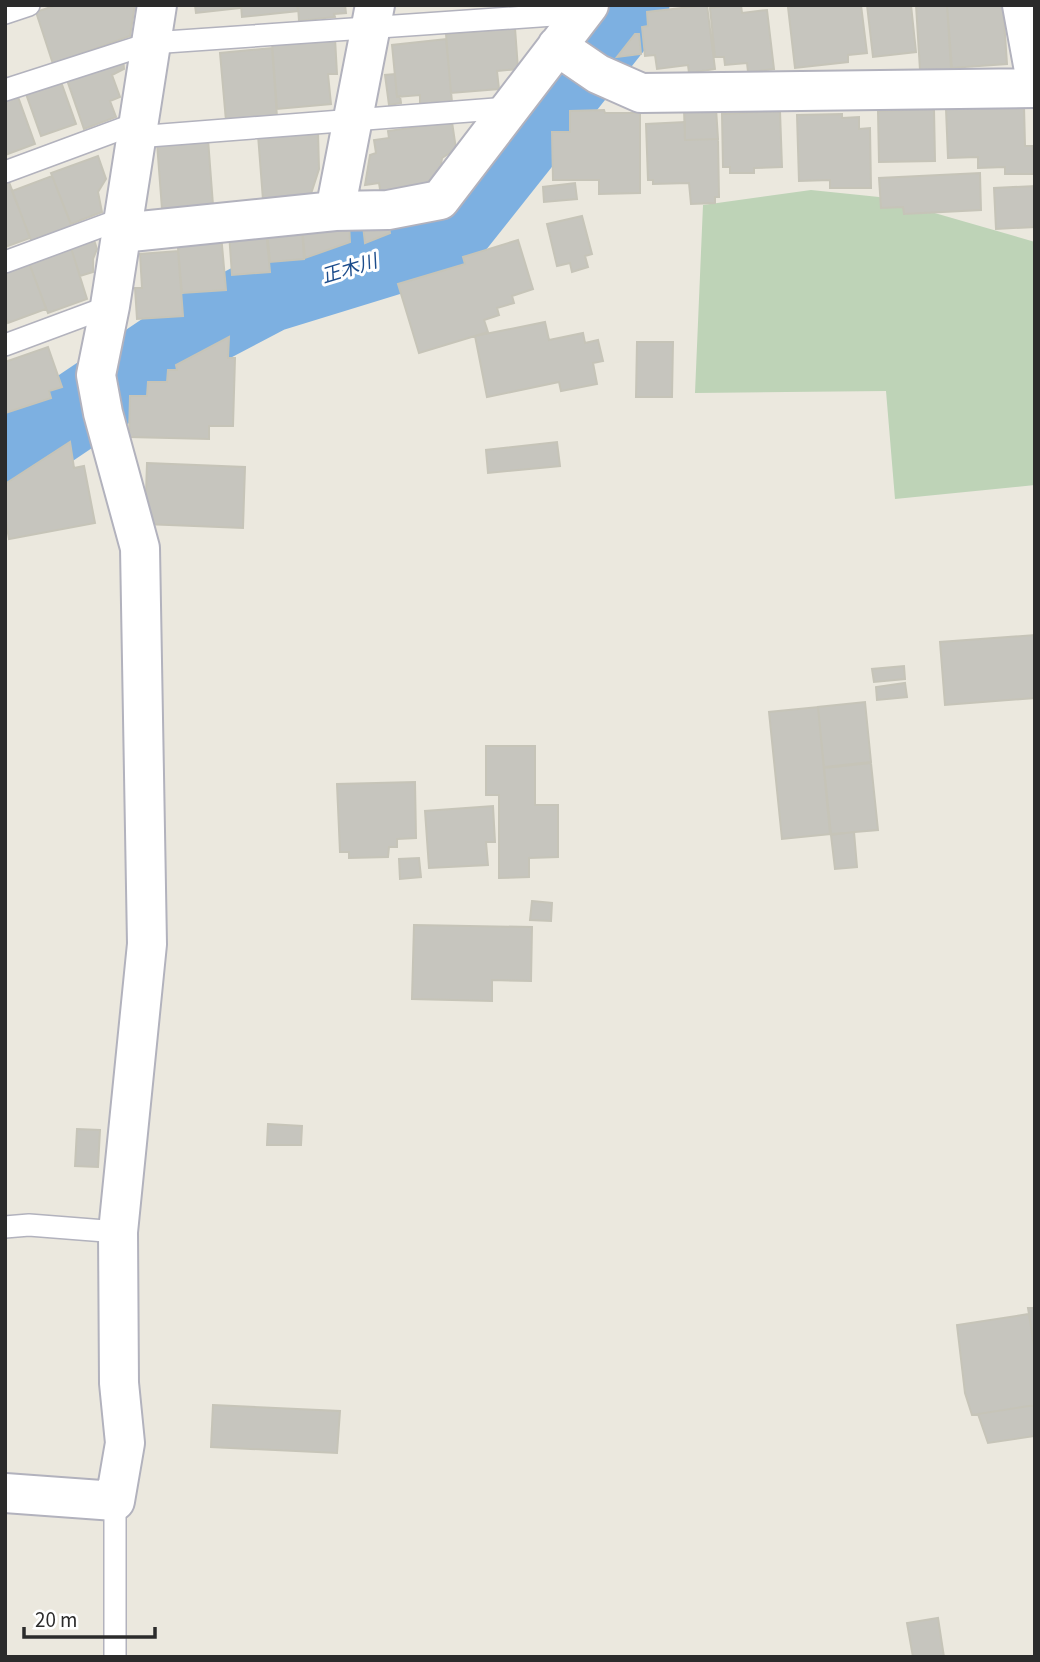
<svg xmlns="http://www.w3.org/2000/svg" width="1040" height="1662" viewBox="0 0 1040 1662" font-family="'Source Sans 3','Noto Sans JP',sans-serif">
  <rect width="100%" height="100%" fill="#ebe8de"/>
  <!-- cemetery -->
  <path fill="#bed3b7" d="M811 190 879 197 1035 242V485L895 499 886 391 695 393 703 205Z"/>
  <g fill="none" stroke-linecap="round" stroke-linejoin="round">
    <!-- river -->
    <path stroke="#7db0e1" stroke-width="79" d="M5 459 189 335 269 293 399 253 457 223 630 5"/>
  </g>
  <!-- building -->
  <path fill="#c6c5be" stroke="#c6c4b8" stroke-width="2" d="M57 5H135L130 36 53 64 36 12Z
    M195 5H240L241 8 196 13Z
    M241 5H297L298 11 242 17Z
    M298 5H345L346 13 334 14 335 17 299 21Z
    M707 5 715 69 689 73 688 65 657 69 655 55 645 56 642 27 648 26 647 12Z
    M730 5H741L742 13 767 10 774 69 748 72 747 63 725 65 724 57H715L710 8Z
    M801 5H861L867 53 848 55V62L795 68 788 7Z
    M867 5H911L916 52 873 57Z
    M916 5H947L952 69 920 70Z
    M947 5H1003L1007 64 951 68Z
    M515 28 518 69 497 71 499 89 451 93 446 34Z
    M635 34H639L641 54 617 57Z
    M335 38 337 74H328L331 104 277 109 272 42Z
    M446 39 452 102 420 105V95L397 97 392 45Z
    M272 48 277 117 226 121 220 53Z
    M123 57 124 69 112 75 120 97 110 101 116 117 84 129 66 77Z
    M395 74 397 97 400 96 401 103 389 105 385 75Z
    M60 79 76 124 41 136 25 91Z
    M17 94 35 144 5 155V98Z
    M1024 106 1025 146H1033L1035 174H1005V167L978 168V157L948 158 946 109Z
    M716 108 718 139 685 140 684 109Z
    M934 109 935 161 879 162 878 111Z
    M604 110 605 113H640V193L599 194V180H553L552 132H570V111Z
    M780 111 782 167 754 168V173H730V167H723L722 114Z
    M842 114V118L859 117V129L870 128 871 188H830V180L799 181 797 115Z
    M452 122 456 149 442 158 440 171 425 184 401 187V192L381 195 379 183 365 185 370 155 376 153 374 140 389 138 388 131Z
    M685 122V140L718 139 719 197H715V203L691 204 689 183 653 184V180H648L646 124Z
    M318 131 319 169 310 197 263 200 258 135Z
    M208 139 213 205 162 209 157 143Z
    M98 156 106 179 98 192 102 212 71 224 51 173Z
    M980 173 981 210 904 214 903 207 881 208 879 178Z
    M52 176 73 230 33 245 12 191Z
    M9 182 30 238 5 247V183Z
    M575 183 577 199 544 202 543 187Z
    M1035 186V227L996 229 994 188Z
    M582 216 592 254 585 256 588 267 572 272 570 263 557 266 547 224Z
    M388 222 390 233 365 243 363 225Z
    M349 223 350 242 305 258 302 227Z
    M302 227 304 259 270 262 267 230Z
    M266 230 270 272 232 275 229 233Z
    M221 234 226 290 182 293 177 237Z
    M94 240 97 249 93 259V272L80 276 71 248Z
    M518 240 533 289 512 296 514 303 497 308 499 315 484 320 488 332 419 353 398 284 465 264 463 257Z
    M71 248 87 299 48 313 29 263Z
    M178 251 183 316 137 319 135 288H142L140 254Z
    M30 265 46 309 8 323 5 315V273Z
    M545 322 549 340 583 333 585 343 598 340 603 361 593 363 597 384 561 391 559 382 487 397 475 336Z
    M229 337 228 358H235L233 426H209V439L129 437 130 396H147L148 382H167L168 370H177L176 365Z
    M637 342H673L672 397H636Z
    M48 347 62 387 49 391 51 398 5 413V362Z
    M70 442 74 468 84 466 95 523 9 539 5 516V484Z
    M557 442 560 466 488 473 486 450Z
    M147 463 245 467 243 528 145 524Z
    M1035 635V698L945 705 940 642Z
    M904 666 905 679 874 682 872 669Z
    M905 683 907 697 877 700 876 687Z
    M865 702 871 762 824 767 818 707Z
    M818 707 830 834 782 839 769 712Z
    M486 746H535V805H558V857L529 858V877L499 878V795H486Z
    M871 763 878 830 831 834 824 768Z
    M415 782 416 838 397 839V847H389L388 857 349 858V852H340L337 784Z
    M493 806 495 842H486L488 865 429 868 425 811Z
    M854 832 857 867 835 869 831 835Z
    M419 858 421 877 400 879 399 859Z
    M532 901 552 903 551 921 530 920Z
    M414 925 532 927 531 981 492 980V1001L412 999Z
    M268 1124 302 1126 301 1145H267Z
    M77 1129 100 1130 98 1167 75 1166Z
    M1028 1308H1035V1351Z
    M1029 1314 1035 1352V1405L972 1415 965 1393 957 1325Z
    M213 1405 340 1411 337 1453 211 1447Z
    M1035 1405V1436L988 1443 978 1414Z
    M938 1618 944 1657H913L907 1623Z"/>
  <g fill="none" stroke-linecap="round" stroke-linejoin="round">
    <!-- service casing -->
    <g stroke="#b2b2bd" stroke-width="24">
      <path id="service" d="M5 13 29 5
        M5 90 151 43 582 13
        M136 137 508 108
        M5 172 140 122
        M5 262 124 218
        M5 345 110 306
        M5 1227 29 1225 118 1232
        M115 1657V1501"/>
    </g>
    <!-- minor casing -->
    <g stroke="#b2b2bd" stroke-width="42">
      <path id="minor" d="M1022 5 1035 76
        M557 46 598 74 641 93 1035 88
        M335 211 375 5
        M121 233 335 211 388 210 440 200 589 5
        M5 1493 115 1501 125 1443 119 1383 118 1232 147 944 140 548 103 413 96 375 110 306 157 5"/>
    </g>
    <!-- service -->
    <use href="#service" stroke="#fff" stroke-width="21"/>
    <!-- minor -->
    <use href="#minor" stroke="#fff" stroke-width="38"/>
  </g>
  <g text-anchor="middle" stroke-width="6" stroke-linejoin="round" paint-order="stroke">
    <!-- water labels -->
    <g font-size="19" font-style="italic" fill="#1d4d8c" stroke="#fff">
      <text transform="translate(349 268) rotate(-17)" y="7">正木川</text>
    </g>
  </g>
  <!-- border -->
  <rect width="1040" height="1662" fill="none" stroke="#2b2b2b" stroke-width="14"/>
  <!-- scale -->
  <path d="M24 1627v10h131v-10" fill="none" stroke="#2b2b2b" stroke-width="3.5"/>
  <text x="35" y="1627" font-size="21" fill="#2b2b2b" stroke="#ffffff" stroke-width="5" paint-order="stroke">20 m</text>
</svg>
